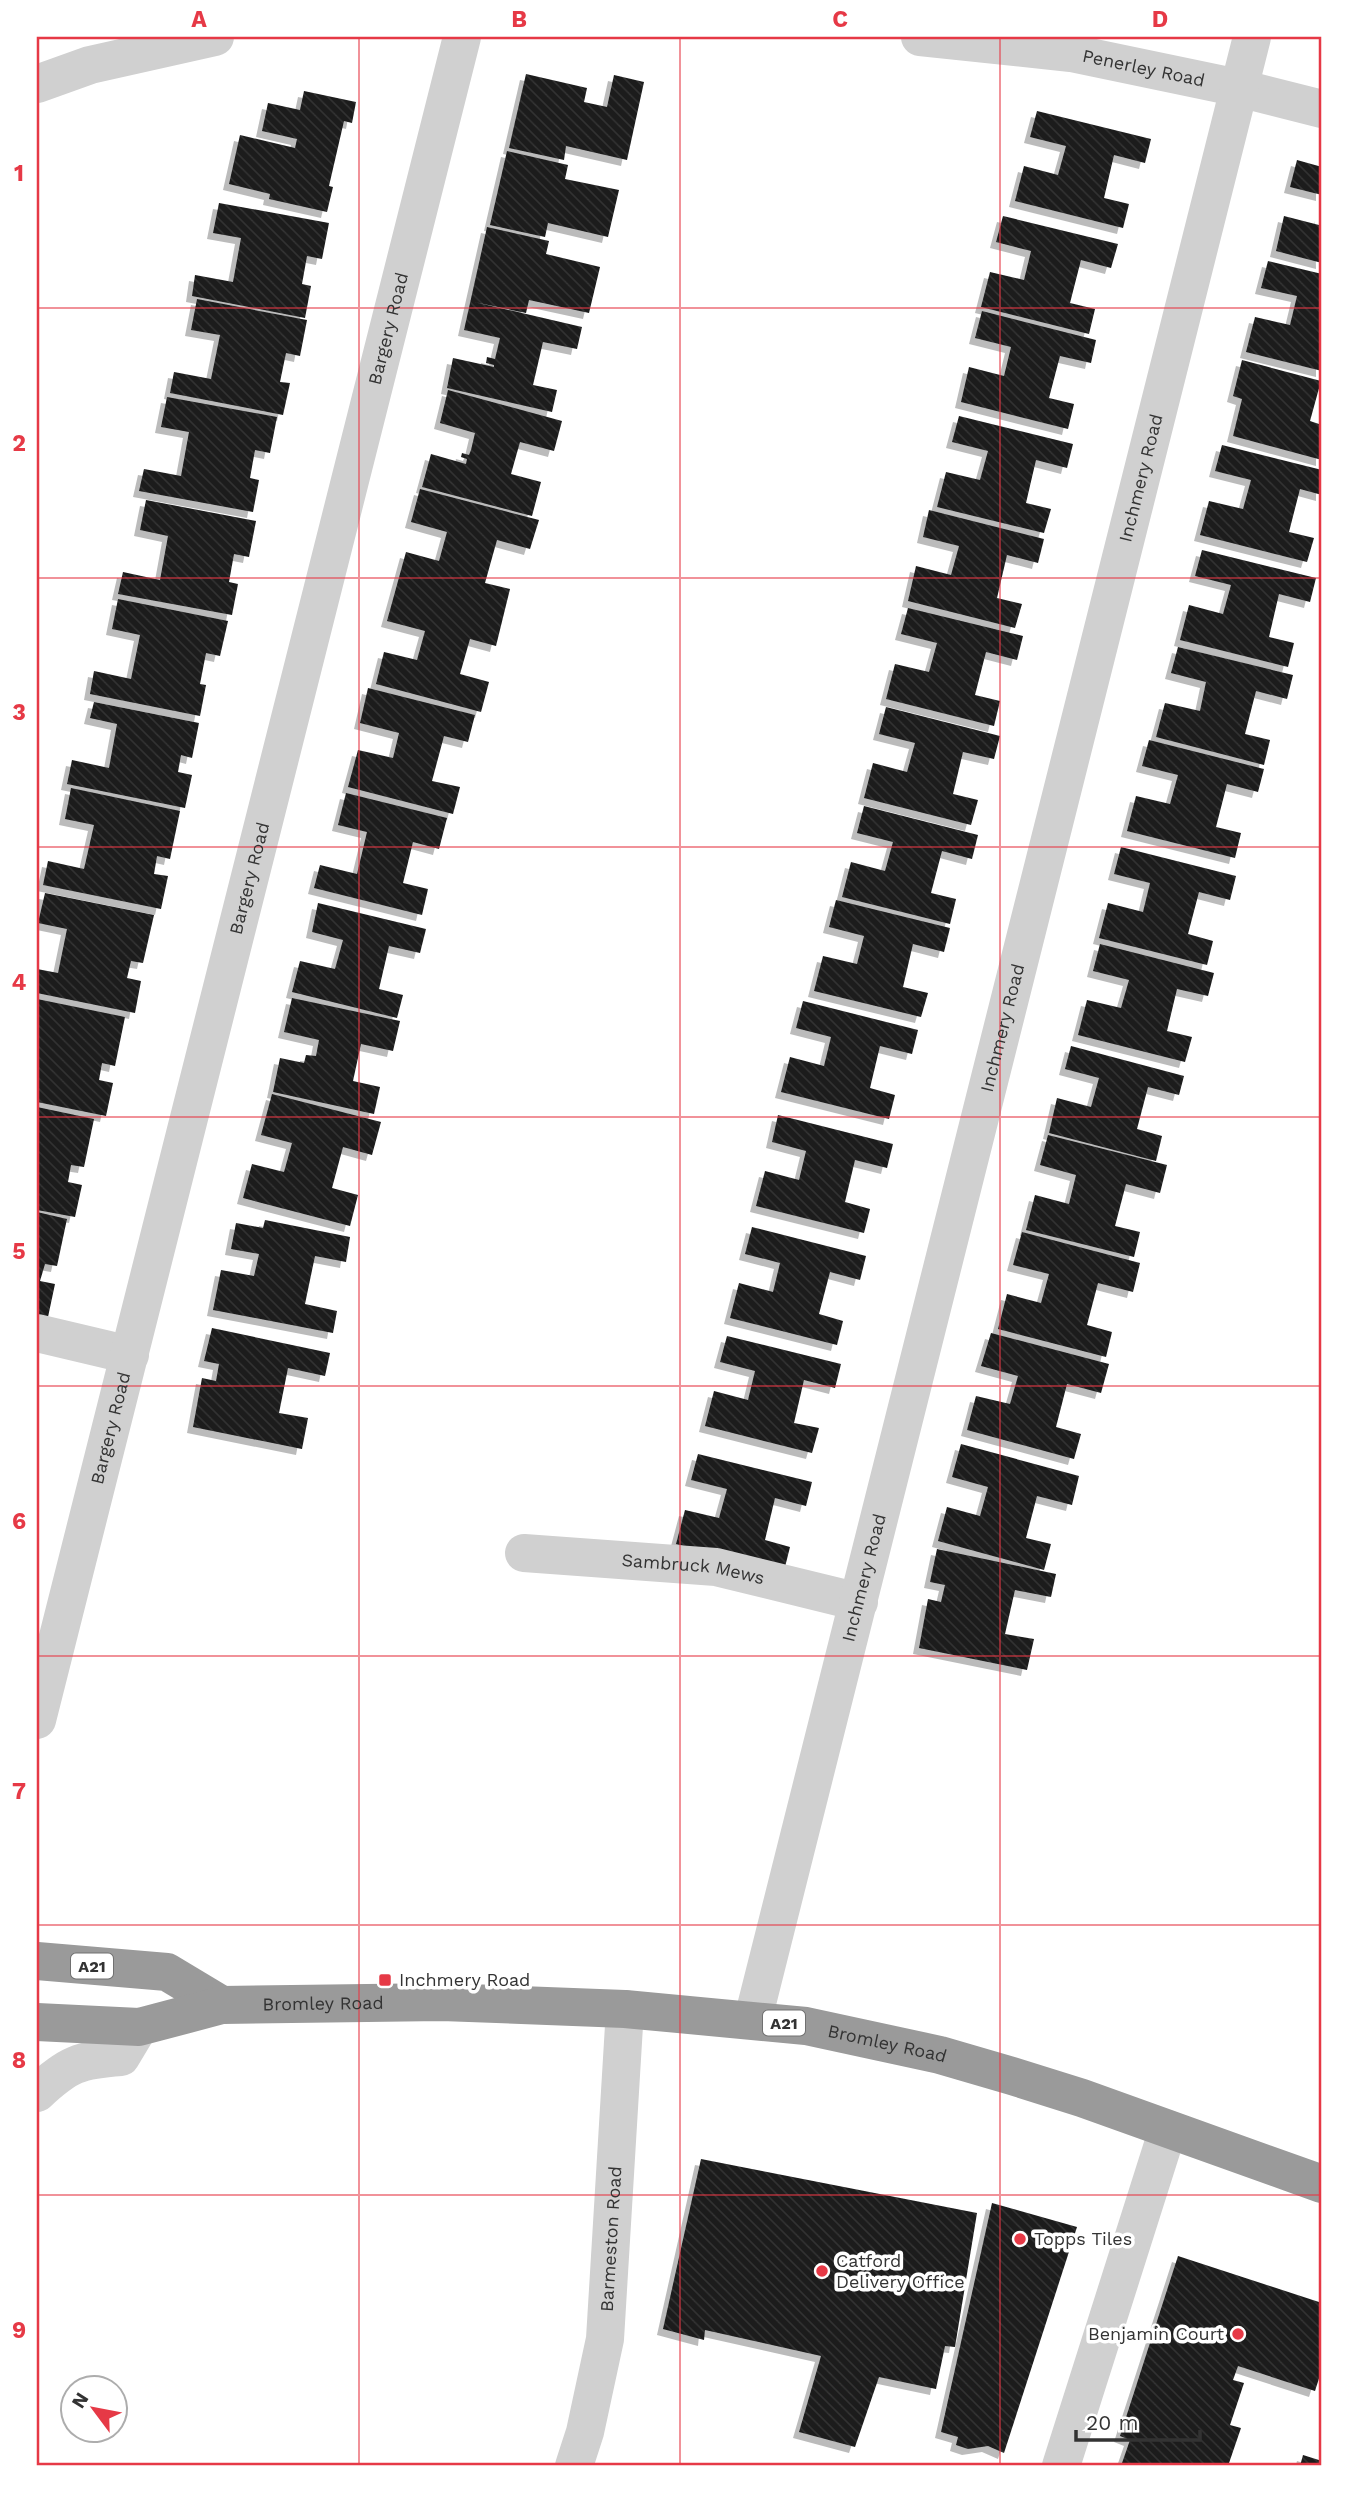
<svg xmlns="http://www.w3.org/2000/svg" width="1359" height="2503" viewBox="0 0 1359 2503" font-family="'Work Sans',sans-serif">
  <defs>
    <pattern id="building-back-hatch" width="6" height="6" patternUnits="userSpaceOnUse" patternTransform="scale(1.75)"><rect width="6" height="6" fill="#1a1a1a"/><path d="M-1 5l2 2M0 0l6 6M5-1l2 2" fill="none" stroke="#333"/></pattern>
    <filter id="shadow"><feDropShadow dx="-6" dy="6" stdDeviation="0" flood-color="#0004"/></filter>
  </defs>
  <rect width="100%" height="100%" fill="#fff"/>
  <!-- building -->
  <path fill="url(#building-back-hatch)" filter="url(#shadow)" d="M526 74 587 88 584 102 607 107 614 75 644 82 627 160 566 146 564 160 509 148Z
    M304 91 356 102 352 123 344 121 329 186 333 187 327 212 269 199 270 194 229 184 240 135 295 148 297 139 262 131 268 103 300 110Z
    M1037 111 1151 139 1145 163 1114 155 1104 198 1129 204 1123 228 1015 201 1024 166 1058 175 1066 146 1030 137Z
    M507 151 568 165 565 179 619 190 608 237 548 223 545 237 490 225Z
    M1297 160 1322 167V195L1290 187Z
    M219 203 329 223 322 259 307 256 302 284 311 286 305 318 192 296 195 275 233 282 241 238 213 233Z
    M1321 215 1322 263 1276 251 1284 216 1319 225Z
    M1003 216 1118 244 1111 268 1081 260 1070 303 1095 309 1089 334 981 307 990 272 1024 280 1031 251 996 242Z
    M487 227 549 241 546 254 600 267 589 313 529 300 526 313 474 302 582 327 577 349 543 342 533 385 557 390 552 412 447 388 453 358 494 367V365L486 363 487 357 495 359 500 338 464 330Z
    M1268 261 1322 274V371L1246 352 1255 317 1290 325 1297 296 1261 288Z
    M197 299 307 320 300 356 286 353 280 382 290 383 283 415 170 393 174 372 211 379 220 335 191 330Z
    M982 311 1096 340 1091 363 1060 356 1049 398 1074 404 1068 429 961 402 969 367 1004 376 1011 347 975 338Z
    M1242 360 1321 381 1310 421 1322 425V460L1233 436 1242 399 1233 396Z
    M448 390 562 421 554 451 520 442 511 474 541 482 532 516 422 487 431 454 466 464 467 459 461 457 462 453 469 455 471 450 475 433 440 423Z
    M167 397 277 417 270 453 255 450 250 478 259 480 253 512 139 491 144 469 181 476 189 432 161 427Z
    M959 416 1073 444 1067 468 1036 460 1026 503 1051 509 1044 533 937 507 946 472 980 480 988 451 952 442Z
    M1222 445 1322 470V495L1300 489 1289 532 1314 538 1307 562 1200 535 1209 501 1243 509 1251 480 1215 471Z
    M420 489 539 520 530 549 497 540 485 583 510 589 496 646 470 639 460 674 489 682 481 712 376 684 384 652 417 660 425 631 387 621 406 552 439 561 447 532 411 522Z
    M146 500 256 521 249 557 234 554 229 582 238 584 232 615 118 594 123 572 160 580 168 536 140 530Z
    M929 510 1044 539 1038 563 1007 555 997 598 1022 604 1015 628 908 601 916 566 951 575 959 546 923 537Z
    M1202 550 1316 578 1310 602 1279 594 1269 637 1294 643 1288 667 1180 640 1189 605 1223 614 1231 585 1195 576Z
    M118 599 228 621 220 656 206 653 200 684 206 685 200 716 90 694 94 671 131 679 140 635 112 629Z
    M908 608 1023 636 1017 660 986 652 975 695 1000 701 994 726 886 699 895 664 929 672 937 643 901 634Z
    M1178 647 1293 675 1287 699 1256 691 1245 734 1270 740 1264 765 1156 737 1165 703 1200 711 1206 682 1171 673Z
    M368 688 475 715 468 742 444 736 432 781 460 787 453 814 348 787 358 750 393 758 399 733 360 723Z
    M94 702 199 723 192 758 181 755 178 772 192 775 185 808 67 784 72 760 109 768 117 724 90 718Z
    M886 707 1000 736 994 759 963 752 953 794 978 800 971 825 864 798 873 763 907 772 915 743 879 734Z
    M1149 740 1264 769 1258 792 1227 784 1216 827 1241 833 1235 858 1127 831 1136 796 1170 804 1178 775 1142 766Z
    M71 788 180 811 170 859 157 856 154 874 168 876 161 909 43 885 48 861 84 869 94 825 65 819Z
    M346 793 447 818 439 849 413 842 403 883 428 889 422 915 314 888 320 865 357 874 367 832 338 825Z
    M864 806 978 835 972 859 942 851 931 893 956 899 950 924 842 897 851 862 885 871 893 842 857 833Z
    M1121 847 1236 876 1230 900 1199 892 1188 934 1213 941 1207 965 1099 938 1108 903 1143 912 1150 883 1114 874Z
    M45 893 154 915 143 963 131 961 127 978 141 981 135 1013 37 993V969L58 973 67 929 38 923Z
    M836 900 950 928 944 952 913 944 903 987 928 993 921 1017 814 991 823 956 857 964 864 936 829 927Z
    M318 903 426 929 420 953 389 946 379 989 403 995 397 1018 292 992 300 961 335 969 343 940 312 932Z
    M1100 944 1214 973 1208 996 1177 989 1167 1031 1192 1037 1185 1062 1078 1035 1087 1000 1121 1008 1129 980 1093 971Z
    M292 998 400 1021 393 1051 361 1044 353 1081 380 1087 374 1114 273 1092 280 1058 304 1063 306 1055 316 1056 319 1040 284 1032Z
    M37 999 125 1017 115 1066 102 1063 99 1080 113 1083 106 1116 37 1102Z
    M803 1001 918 1030 912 1054 880 1046 870 1088 895 1095 889 1119 781 1092 790 1057 824 1066 831 1037 796 1028Z
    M1071 1046 1184 1076 1179 1095 1148 1087 1137 1129 1162 1136 1156 1161 1049 1133 1057 1098 1091 1107 1099 1078 1065 1069Z
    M272 1094 381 1122 372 1155 343 1147 332 1188 358 1195 350 1226 243 1198 252 1164 284 1172 292 1143 261 1135Z
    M37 1107 94 1119 84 1167 71 1165 68 1182 82 1185 75 1217 37 1210Z
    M778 1115 893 1144 887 1168 855 1160 845 1202 870 1209 864 1233 756 1206 765 1171 799 1180 806 1151 772 1142Z
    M1048 1135 1167 1165 1160 1193 1126 1184 1115 1226 1140 1232 1134 1257 1026 1230 1035 1195 1069 1204 1076 1175 1040 1165Z
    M37 1212 67 1219 57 1266 45 1264 40 1281 55 1284 48 1317 37 1315Z
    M265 1220 350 1237 346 1262 315 1256 305 1304 337 1311 333 1333 213 1310 221 1270 254 1276 259 1254 231 1249 236 1223 263 1228Z
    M752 1227 866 1256 860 1280 830 1272 819 1314 843 1321 837 1345 730 1318 739 1283 773 1292 780 1263 745 1254Z
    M1022 1232 1140 1263 1133 1292 1098 1283 1087 1325 1112 1332 1106 1357 998 1329 1007 1294 1041 1303 1049 1274 1013 1265Z
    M212 1328 330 1353 325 1376 288 1368 279 1413 308 1418 302 1449 193 1427 202 1378 216 1381 219 1364 204 1361Z
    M991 1333 1109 1364 1101 1393 1067 1384 1056 1427 1081 1434 1074 1459 967 1430 976 1396 1010 1404 1018 1376 981 1366Z
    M727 1336 841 1364 835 1388 804 1380 794 1423 819 1428 812 1453 705 1426 714 1391 748 1400 755 1371 720 1362Z
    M961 1444 1079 1476 1072 1505 1037 1496 1026 1538 1051 1544 1044 1570 938 1541 947 1507 980 1516 988 1487 952 1477Z
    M698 1454 812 1482 806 1506 775 1498 765 1540 790 1547 784 1571 676 1544 685 1510 719 1518 727 1489 691 1480Z
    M937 1549 1056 1574 1051 1597 1015 1590 1005 1634 1034 1639 1027 1670 919 1648 928 1599 941 1602 945 1585 930 1582Z
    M701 2159 977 2213 955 2347 945 2346 936 2389 879 2377 855 2447 799 2432 821 2356 705 2330 704 2340 663 2329Z
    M992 2203 1077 2227 1004 2453 988 2446 968 2449 956 2445 958 2437 941 2432Z
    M1178 2256 1322 2303V2369L1315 2391 1238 2366 1233 2380 1244 2383 1230 2425 1241 2428 1228 2466H1121L1130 2440 1120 2436Z
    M1303 2455 1322 2461V2466H1300Z"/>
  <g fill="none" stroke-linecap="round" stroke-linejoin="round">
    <!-- minor -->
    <g stroke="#d0d0d0" stroke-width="38">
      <path id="s1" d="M920 37 1071 53 1239 88 1322 109"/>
      <path d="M37 84 90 65 215 37"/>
      <path d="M37 1333 130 1355"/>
      <path id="s2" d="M524 1553 716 1567 859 1602"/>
      <path id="s3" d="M37 1720 462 37"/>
      <path id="s4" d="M753 2019 1252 37"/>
      <path d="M37 2093C68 2064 79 2060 121 2057L139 2027"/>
      <path id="s5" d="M574 2466 585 2432 605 2339 625 2009"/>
      <path d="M1061 2466 1168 2129"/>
    </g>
    <!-- highway -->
    <g stroke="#9a9a9a" stroke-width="38">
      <path d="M37 1961 167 1972 222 2005"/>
      <path id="s6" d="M37 2022 139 2027 222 2005 442 2002 625 2009 806 2026 940 2055 1012 2076 1082 2098 1322 2184"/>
    </g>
  </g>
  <!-- grid -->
  <path fill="none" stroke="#e63946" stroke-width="2" stroke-opacity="0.55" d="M359 37V2466M680 37V2466M1000 37V2466M37 308H1322M37 578H1322M37 847H1322M37 1117H1322M37 1386H1322M37 1656H1322M37 1925H1322M37 2195H1322"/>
  <!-- markers -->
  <g fill="#e63946" stroke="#fff" stroke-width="2.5">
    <rect x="378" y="1973" width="14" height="14" rx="3.5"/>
    <circle cx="1020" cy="2239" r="7"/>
    <circle cx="822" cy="2271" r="7"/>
    <circle cx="1238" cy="2334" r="7"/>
  </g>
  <g text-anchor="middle" stroke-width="7" stroke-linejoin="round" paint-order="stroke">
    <!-- shield labels -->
    <g fill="#fff" stroke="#707070" stroke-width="2">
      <rect x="71" y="1953.5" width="42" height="25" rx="5"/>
      <rect x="763" y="2010.5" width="42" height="25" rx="5"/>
    </g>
    <g font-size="16" font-weight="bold" fill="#333">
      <text x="92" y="1972">A21</text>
      <text x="784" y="2029">A21</text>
    </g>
    <!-- street labels -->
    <g font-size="18" fill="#333" stroke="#fff">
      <text dy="6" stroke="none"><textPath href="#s1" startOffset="226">Penerley Road</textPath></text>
      <text dy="6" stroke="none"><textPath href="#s3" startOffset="1435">Bargery Road</textPath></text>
      <text dy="6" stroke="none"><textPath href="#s4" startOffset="1589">Inchmery Road</textPath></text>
      <text dy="6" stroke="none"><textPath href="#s3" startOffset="868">Bargery Road</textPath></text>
      <text dy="6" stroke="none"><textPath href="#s4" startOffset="1022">Inchmery Road</textPath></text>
      <text dy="6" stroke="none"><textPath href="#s3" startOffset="301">Bargery Road</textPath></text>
      <text dy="6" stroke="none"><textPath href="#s2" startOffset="170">Sambruck Mews</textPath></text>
      <text dy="6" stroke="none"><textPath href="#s4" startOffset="455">Inchmery Road</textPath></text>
      <text dy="6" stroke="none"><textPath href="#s6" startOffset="289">Bromley Road</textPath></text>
      <text dy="6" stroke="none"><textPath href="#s6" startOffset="856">Bromley Road</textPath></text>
      <text dy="6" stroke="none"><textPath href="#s5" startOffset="231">Barmeston Road</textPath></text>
    </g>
    <!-- poi labels -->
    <g font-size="18" fill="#333" stroke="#fff" text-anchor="start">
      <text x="399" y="1986">Inchmery Road</text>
      <text x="1034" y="2245">Topps Tiles</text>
      <text x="836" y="2267">Catford<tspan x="836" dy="21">Delivery Office</tspan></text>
      <text x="1224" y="2340" text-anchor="end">Benjamin Court</text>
    </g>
  </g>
  <!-- border -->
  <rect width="1359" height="2503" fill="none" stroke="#ffffff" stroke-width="77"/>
  <!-- north arrow -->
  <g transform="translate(94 2409) rotate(302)"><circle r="33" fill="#ffffff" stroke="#adadad" stroke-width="2"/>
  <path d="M0-5L12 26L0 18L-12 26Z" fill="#e63946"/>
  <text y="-10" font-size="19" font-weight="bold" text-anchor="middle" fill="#333333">N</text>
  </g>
  <!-- scale -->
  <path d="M1076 2430v10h124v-10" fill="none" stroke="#333333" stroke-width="3.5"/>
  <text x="1086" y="2430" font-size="21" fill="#333333" stroke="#ffffff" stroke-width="5" paint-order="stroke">20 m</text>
  <rect x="38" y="38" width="1282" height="2426" fill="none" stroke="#e63946" stroke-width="2.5"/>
  <g font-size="23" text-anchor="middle" font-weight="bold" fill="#e63946">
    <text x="199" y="27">A</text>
    <text x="519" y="27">B</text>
    <text x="840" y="27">C</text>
    <text x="1160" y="27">D</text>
    <text x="19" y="181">1</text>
    <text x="19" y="451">2</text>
    <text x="19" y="720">3</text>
    <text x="19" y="990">4</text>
    <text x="19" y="1259">5</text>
    <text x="19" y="1529">6</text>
    <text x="19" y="1799">7</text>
    <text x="19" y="2068">8</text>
    <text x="19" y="2338">9</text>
  </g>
</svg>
